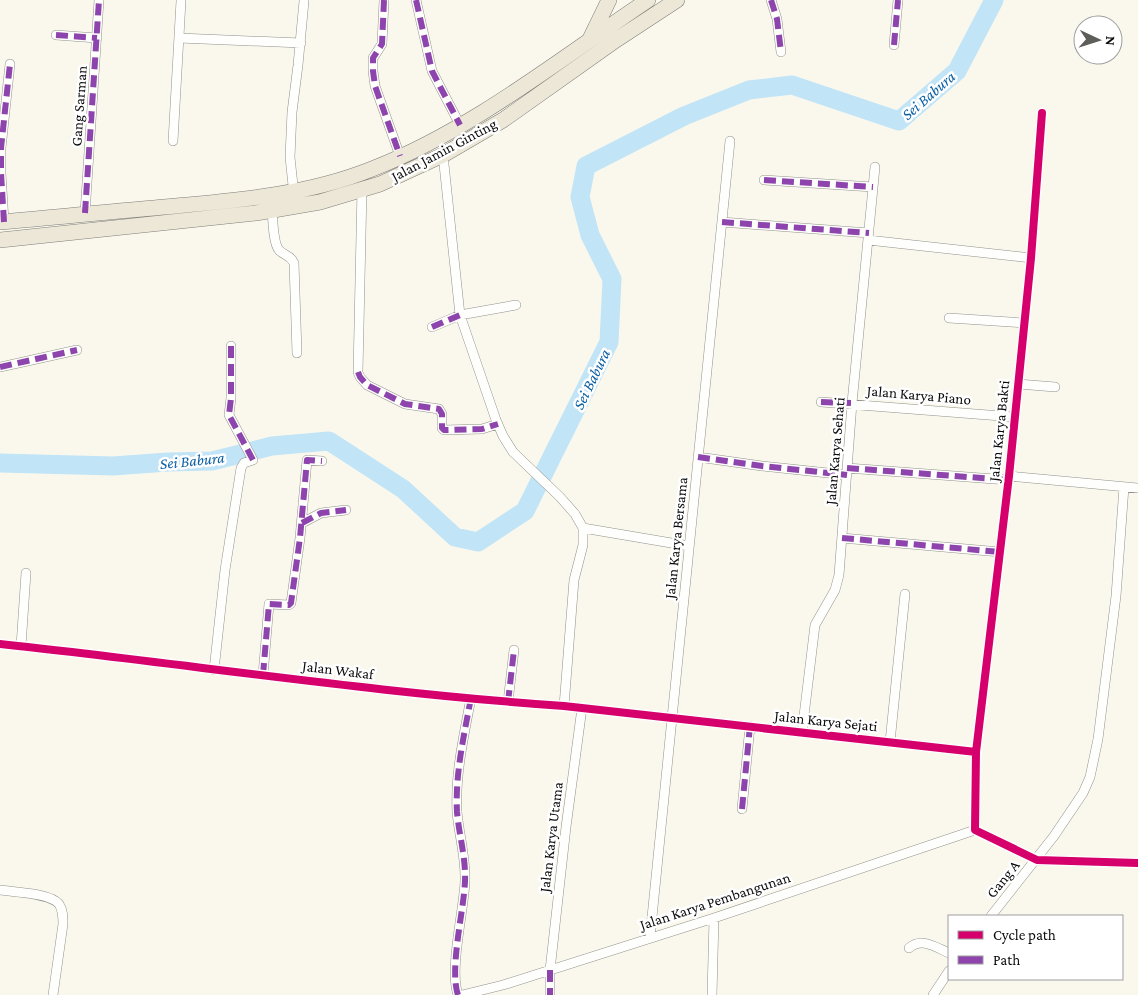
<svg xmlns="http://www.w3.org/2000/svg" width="1138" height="995" viewBox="0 0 1138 995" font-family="'Crimson Pro',serif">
  <rect width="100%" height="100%" fill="#faf8ed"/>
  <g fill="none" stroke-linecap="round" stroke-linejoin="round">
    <!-- river -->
    <path stroke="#c1e4f7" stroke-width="19" d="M0 463 113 466 168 462 212 461 272 446 329 441 403 489 455 537 478 542 525 511 609 342 612 279 590 235 580 197 586 166 684 116 749 90 792 85 899 121 957 71 994 0"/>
    <!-- street casing -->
    <g stroke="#92918c" stroke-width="10">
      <path id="street" d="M384 0 382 44 373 58V71L375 86 400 156
        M416 0 432 71 460 125
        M771 0 777 19 781 52
        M56 35 97 38
        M179 38 301 43
        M894 45 898 0
        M1042 113 1031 258 1009 476 976 752 975 830 1037 860 1138 863
        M173 141 181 1
        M443 155 460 315 496 420 503 436 513 452 560 497 575 514 583 528V545L574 580 564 706
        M764 180 873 187
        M362 189 358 372 360 377 367 385 405 404 439 409 442 414V428L444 430 482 429 498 424
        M294 195 290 157 292 112 298 65 304 1
        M272 210C273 220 273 243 279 250 284 256 290 254 294 263L297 353
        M85 213 99 0
        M4 222 1 173V148L10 64
        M722 222 869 233
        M868 240 1031 258
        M949 318 1024 323
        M432 327 460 315 516 305
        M0 367 77 350
        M1018 384 1055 387
        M821 402 1014 417
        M698 457 762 466 847 475
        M847 468 1008 480
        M1009 476 1138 488
        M302 523 321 513 346 510
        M583 528 689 546
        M842 538 1000 552
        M0 644C188 664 375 693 564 706L976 752
        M21 646 26 573
        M214 670 225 570 241 468 244 463 253 460 229 415 231 398V346
        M263 675 269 604 289 605 291 603 300 538 307 460 322 461
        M508 702 514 650
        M802 732 815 625 835 590 839 575 852 403 875 167
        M890 742 905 594
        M742 809 750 726
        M0 890C14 892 50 893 59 904 63 910 63 917 63 924L53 995
        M991 916 1054 836 1083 793 1090 777 1098 739 1116 596 1124 487
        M650 937 730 141
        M909 948C922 937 935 947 949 953
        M458 995C449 969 464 910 465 881 466 858 459 835 457 812 455 774 464 735 471 698
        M462 995 503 985 714 918 975 830
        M550 995V970L566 827 582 708
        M712 995 714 918
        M933 995 949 971"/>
    </g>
    <!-- primary casing -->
    <g stroke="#7f7e7a" stroke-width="16">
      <path id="primary" d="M590 39 609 0
        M0 222C51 218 103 212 154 208 228 201 302 197 372 169 472 130 560 59 648 0
        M0 240 256 213 320 202 380 184 443 155 503 120 616 40 677 0"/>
    </g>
    <!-- street -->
    <use href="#street" stroke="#fefefc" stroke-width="9"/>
    <!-- primary -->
    <use href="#primary" stroke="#ece7d6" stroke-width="15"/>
    <!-- quiet -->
    <path stroke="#8e44ad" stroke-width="6" stroke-dasharray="12 6" stroke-linecap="butt" d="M384 0 382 44 373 58V71L375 86 400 156
      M416 0 432 71 460 125
      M771 0 777 19 781 52
      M56 35 97 38
      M894 45 898 0
      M764 180 873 187
      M85 213 99 0
      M4 222 1 173V148L10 64
      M722 222 869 233
      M432 327 460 315
      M231 346V398L229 415 253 460
      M0 367 77 350
      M358 372 360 377 367 385 405 404 439 409 442 414V428L444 430 482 429 498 424
      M821 402 852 403
      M698 457 762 466 847 475
      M847 468 1008 480
      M302 523 321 513 346 510
      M842 538 1000 552
      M263 675 269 604 289 605 291 603 300 538 307 460 322 461
      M508 702 514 650
      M742 809 750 726
      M550 970V995
      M458 995C449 969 464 910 465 881 466 858 459 835 457 812 455 774 464 735 471 698"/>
    <!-- cycleway casing -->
    <g stroke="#fff" stroke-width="11">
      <path id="cycleway" d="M1042 113 1031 258 1009 476 976 752 975 830 1037 860 1138 863
        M0 644C188 664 375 693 564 706L976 752"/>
    </g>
    <!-- cycleway -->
    <use href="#cycleway" stroke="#d6006c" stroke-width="8"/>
  </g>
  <g text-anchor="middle" stroke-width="5" stroke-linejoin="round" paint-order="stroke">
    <!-- street labels -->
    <g font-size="15" fill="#0a0a0a" stroke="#fff">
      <text transform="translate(79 106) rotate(-86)" y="5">Gang Sarman</text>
      <text transform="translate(444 150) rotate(-28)" y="5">Jalan Jamin Ginting</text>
      <text transform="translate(919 395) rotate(5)" y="5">Jalan Karya Piano</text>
      <text transform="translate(999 431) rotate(-84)" y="5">Jalan Karya Bakti</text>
      <text transform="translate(835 451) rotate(-85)" y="5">Jalan Karya Sehati</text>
      <text transform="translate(676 538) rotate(-84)" y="5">Jalan Karya Bersama</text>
      <text transform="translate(338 670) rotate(7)" y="5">Jalan Wakaf</text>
      <text transform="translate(826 721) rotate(6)" y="5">Jalan Karya Sejati</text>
      <text transform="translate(551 837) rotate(-83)" y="5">Jalan Karya Utama</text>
      <text transform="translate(1003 879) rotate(-51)" y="5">Gang A</text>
      <text transform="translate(715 901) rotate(-18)" y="5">Jalan Karya Pembangunan</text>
    </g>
    <!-- water labels -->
    <g font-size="16" font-style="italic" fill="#0c60a4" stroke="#fff">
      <text transform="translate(928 95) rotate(-41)" y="6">Sei Babura</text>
      <text transform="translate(591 379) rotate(-64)" y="6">Sei Babura</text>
      <text transform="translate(192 460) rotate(-6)" y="6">Sei Babura</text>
    </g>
  </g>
  <!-- legend -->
  <rect x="948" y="915" width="175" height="65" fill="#ffffff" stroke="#9d9d9d"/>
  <rect x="958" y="931" width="25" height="8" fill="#d6006c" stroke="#9d9d9d"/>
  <text x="993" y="940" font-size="15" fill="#0a0a0a">Cycle path</text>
  <rect x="958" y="956" width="25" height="8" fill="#8e44ad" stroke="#9d9d9d"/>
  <text x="993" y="965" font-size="15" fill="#0a0a0a">Path</text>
  <!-- north arrow -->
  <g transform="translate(1098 40) rotate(94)"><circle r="24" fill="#ffffff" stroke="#9d9d9d"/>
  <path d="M0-4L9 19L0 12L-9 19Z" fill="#5e5d59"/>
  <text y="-8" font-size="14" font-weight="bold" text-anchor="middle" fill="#0a0a0a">N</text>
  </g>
</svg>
